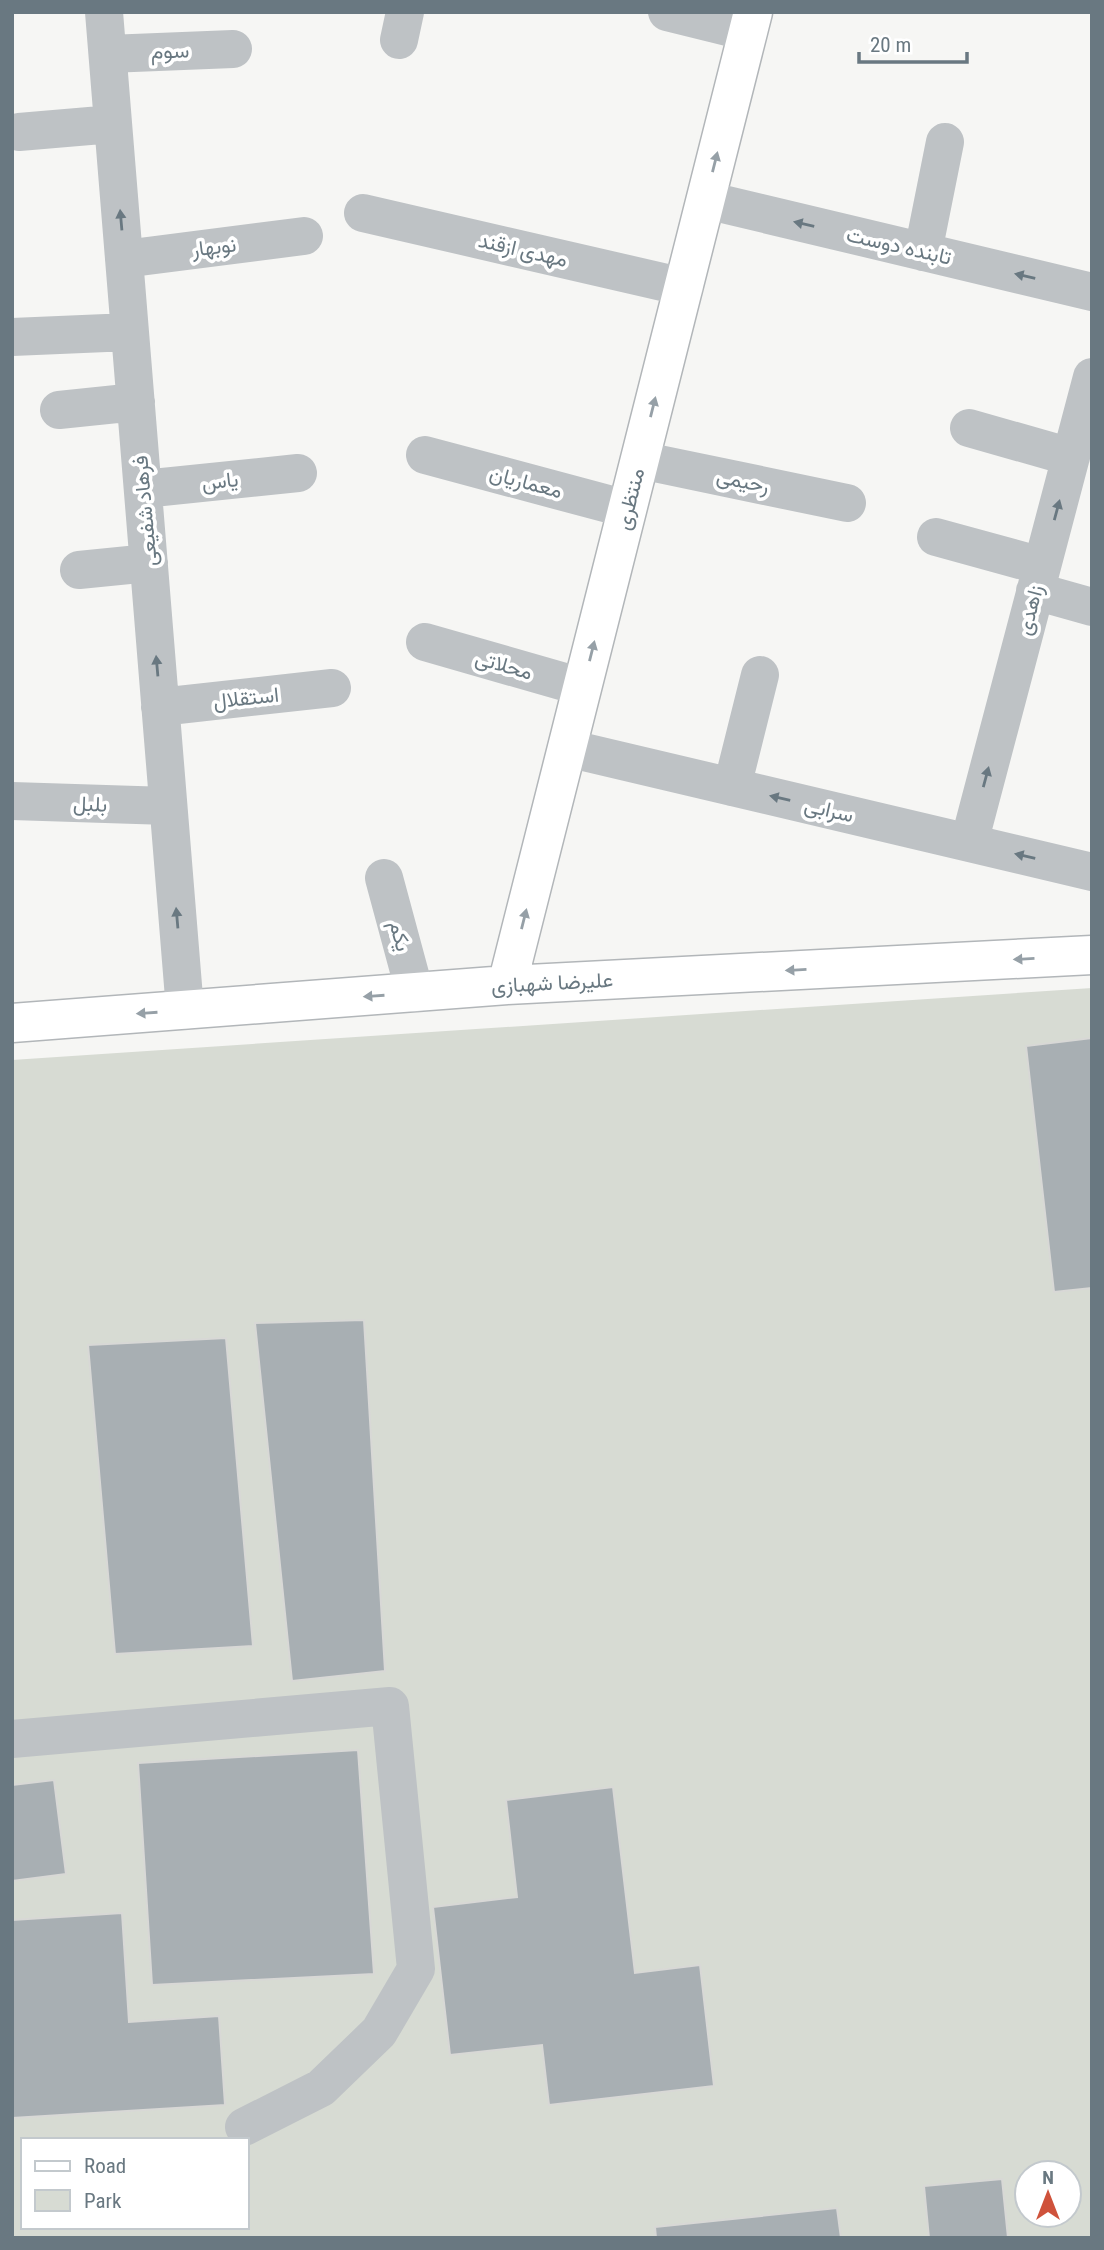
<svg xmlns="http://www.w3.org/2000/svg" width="1104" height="2250" viewBox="0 0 1104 2250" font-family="'Roboto Condensed',Vazirmatn,sans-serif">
  <rect width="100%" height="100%" fill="#f6f6f4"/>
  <!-- green -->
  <path fill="#d7dbd3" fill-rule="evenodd" d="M1092 988V2238H12V1060ZM23 2140H247V2227H23ZM1027 2173H1069V2215H1027Z"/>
  <!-- building -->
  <path fill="#a8afb3" stroke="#d8d8d6" stroke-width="2" d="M1092 1038V1288L1054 1292 1026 1046Z
    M364 1320 385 1671 292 1681 255 1323Z
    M226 1338 253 1646 115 1654 88 1345Z
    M358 1750 374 1974 152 1985 138 1763Z
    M54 1780 66 1874 12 1881V1785Z
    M613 1787 635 1973 700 1965 714 2086 549 2105 542 2045 450 2055 433 1907 517 1897 506 1800Z
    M122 1913 129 2022 219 2016 225 2105 12 2118V1920Z
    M1002 2179 1008 2238H929L924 2186Z
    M837 2208 841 2238H656L655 2227Z"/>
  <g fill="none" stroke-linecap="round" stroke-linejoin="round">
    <!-- major casing -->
    <g stroke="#b2b6b9" stroke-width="41">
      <path id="major" d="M507 985 753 12
        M12 1023 507 985 1092 955"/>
    </g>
    <!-- minor -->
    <path stroke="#bec2c5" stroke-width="38" d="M104 12 185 1010
      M667 12 748 32
      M399 40 405 12
      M108 54 233 49
      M19 132 113 124
      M706 200 1092 292
      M363 213 684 287
      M923 252 945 142
      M124 259 304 236
      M12 337 130 332
      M59 410 136 402
      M969 428 1071 457
      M425 455 627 509
      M640 460 847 503
      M143 489 298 473
      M936 537 1042 566
      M79 570 149 563
      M1035 591 1092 607
      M425 642 582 687
      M160 707 332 688
      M567 748 1092 872
      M732 787 760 675
      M12 801 168 806
      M969 843 1092 377
      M384 878 415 993
      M12 1739 390 1706 416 1969 379 2032 321 2088 244 2127"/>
    <!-- major -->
    <use href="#major" stroke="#fff" stroke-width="38"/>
  </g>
  <!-- one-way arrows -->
  <defs><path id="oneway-solid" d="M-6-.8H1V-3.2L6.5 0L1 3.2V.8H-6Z" transform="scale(1.75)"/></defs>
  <g fill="#96a0a7">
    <use href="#oneway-solid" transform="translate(715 162) rotate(-76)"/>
    <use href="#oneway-solid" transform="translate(653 407) rotate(-76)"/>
    <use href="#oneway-solid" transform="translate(592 651) rotate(-76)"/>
    <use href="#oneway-solid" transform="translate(524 919) rotate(-76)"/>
    <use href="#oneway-solid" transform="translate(1024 959) rotate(177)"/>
    <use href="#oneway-solid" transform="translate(796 970) rotate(177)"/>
    <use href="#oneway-solid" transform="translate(374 996) rotate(176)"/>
    <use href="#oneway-solid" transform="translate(147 1013) rotate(176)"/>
  </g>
  <g fill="#697881">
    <use href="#oneway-solid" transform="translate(121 220) rotate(-95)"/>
    <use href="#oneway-solid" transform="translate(804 224) rotate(-167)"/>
    <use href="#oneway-solid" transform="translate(1025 276) rotate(-167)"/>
    <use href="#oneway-solid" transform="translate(1057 510) rotate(-75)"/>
    <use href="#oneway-solid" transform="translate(157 666) rotate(-95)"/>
    <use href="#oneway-solid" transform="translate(986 777) rotate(-75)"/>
    <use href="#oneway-solid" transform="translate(780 798) rotate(-167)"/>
    <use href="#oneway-solid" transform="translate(1025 856) rotate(-167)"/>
    <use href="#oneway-solid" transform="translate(177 918) rotate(-95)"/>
  </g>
  <g text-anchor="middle" stroke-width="7" stroke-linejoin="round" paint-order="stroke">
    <!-- street labels -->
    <g font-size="21" fill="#697881" stroke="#fff">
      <text transform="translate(170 51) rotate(-2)" y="7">سوم</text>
      <text transform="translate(899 246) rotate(13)" y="7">تابنده دوست</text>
      <text transform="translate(214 247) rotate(-7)" y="7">نوبهار</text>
      <text transform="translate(523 250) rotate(13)" y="7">مهدی ازقند</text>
      <text transform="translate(220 481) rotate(-6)" y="7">یاس</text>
      <text transform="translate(743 481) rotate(12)" y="7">رحیمی</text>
      <text transform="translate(526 482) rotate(15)" y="7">معماریان</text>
      <text transform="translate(630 499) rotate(-76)" y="7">منتظری</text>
      <text transform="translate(145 511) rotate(-95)" y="7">فرهاد شفیعی</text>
      <text transform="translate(1030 610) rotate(-75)" y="7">زاهدی</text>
      <text transform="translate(504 665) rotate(16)" y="7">محلاتی</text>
      <text transform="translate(246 698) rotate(-6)" y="7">استقلال</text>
      <text transform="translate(90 804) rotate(2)" y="7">بلبل</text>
      <text transform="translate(829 810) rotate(13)" y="7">سرابی</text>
      <text transform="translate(400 936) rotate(75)" y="7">یکم</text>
      <text transform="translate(552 983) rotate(-3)" y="7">علیرضا شهبازی</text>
    </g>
  </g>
  <!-- border -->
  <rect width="1104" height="2250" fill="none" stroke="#697881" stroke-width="28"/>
  <!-- legend -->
  <rect x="21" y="2138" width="228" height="91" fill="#ffffff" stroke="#c3c9cd" stroke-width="2"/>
  <rect x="35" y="2161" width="35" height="10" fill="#ffffff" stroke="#c3c9cd" stroke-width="2"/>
  <text x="84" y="2173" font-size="21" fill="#697881">Road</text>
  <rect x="35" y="2190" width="35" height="21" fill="#d7dbd3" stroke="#c3c9cd" stroke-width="2"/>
  <text x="84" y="2208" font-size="21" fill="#697881">Park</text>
  <!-- north arrow -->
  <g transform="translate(1048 2194)"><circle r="33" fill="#ffffff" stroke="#c3c9cd" stroke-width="2"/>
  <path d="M0-5L12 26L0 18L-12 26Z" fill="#cf523b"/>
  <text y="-10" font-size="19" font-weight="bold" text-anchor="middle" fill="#697881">N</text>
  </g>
  <!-- scale -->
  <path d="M859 52v10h108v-10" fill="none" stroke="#697881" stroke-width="3.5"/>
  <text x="870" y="52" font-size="21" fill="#697881" stroke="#ffffff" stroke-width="5" paint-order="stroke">20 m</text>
</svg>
